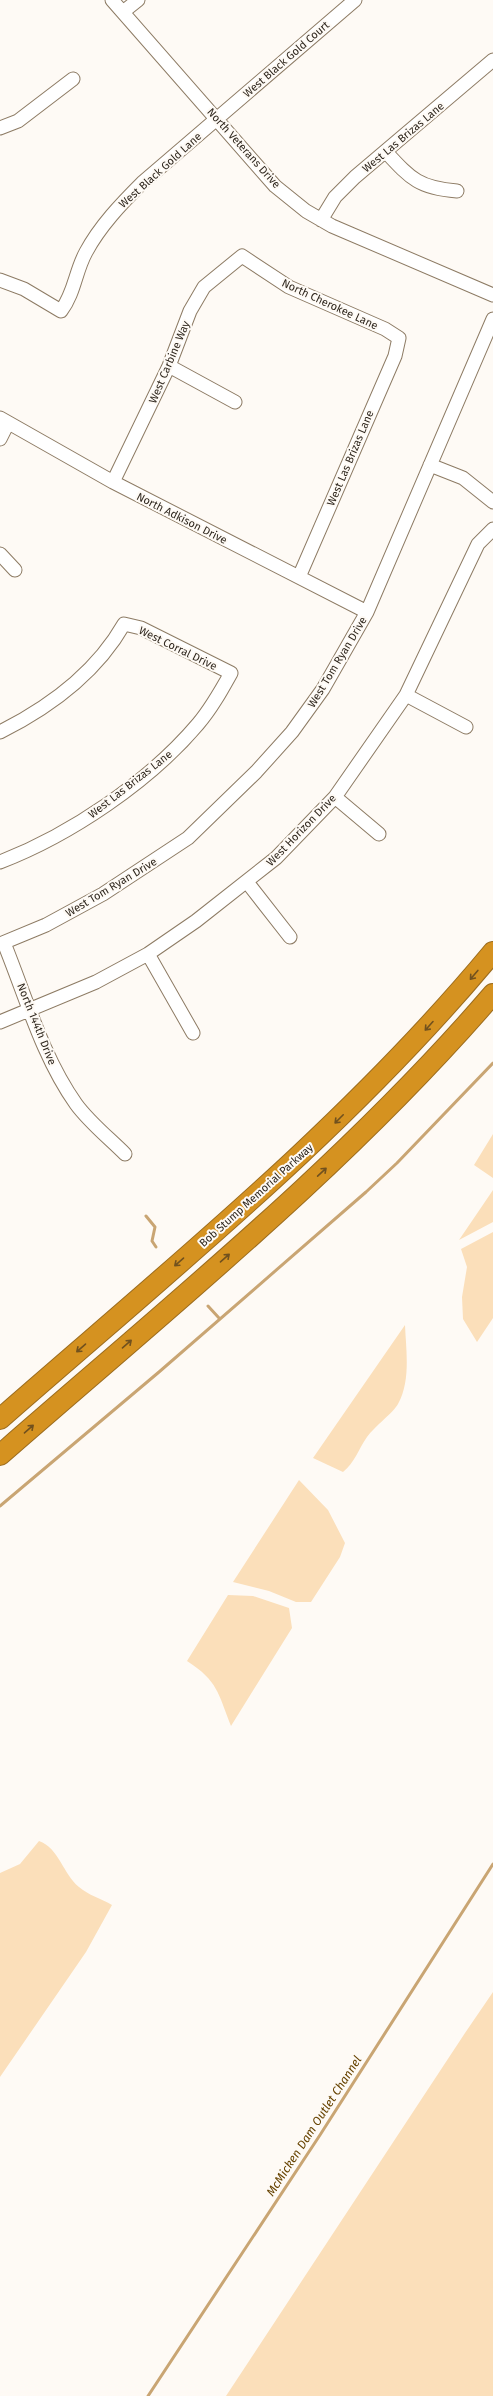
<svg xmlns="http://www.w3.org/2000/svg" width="493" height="2396" viewBox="0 0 493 2396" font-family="'Fira Sans',sans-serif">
  <rect width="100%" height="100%" fill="#fefaf5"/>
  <!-- green -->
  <path fill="#fbdfba" d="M493 1134V1178L474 1165Z
    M493 1190V1222L459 1240Z
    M493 1232V1318L477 1342 463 1319 462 1297 467 1267 461 1249Z
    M405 1325C406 1350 411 1381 398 1404 393 1413 375 1426 367 1437 358 1450 355 1462 343 1472L313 1458Z
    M299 1480 328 1510 345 1543 340 1557 311 1602H296L269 1591 233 1582Z
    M228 1595 253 1596 289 1608 292 1628 231 1726C218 1693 218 1681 187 1661Z
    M39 1841C59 1848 63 1874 79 1887 88 1895 102 1899 112 1905L86 1952 0 2077V1873L20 1864Z
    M493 1992V2396H226L465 2033Z"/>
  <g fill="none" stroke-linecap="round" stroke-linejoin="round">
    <!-- stream -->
    <path stroke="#c9a573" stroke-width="3" d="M146 1216 155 1227 152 1241 156 1247
      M208 1306 219 1318
      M0 1506 159 1372 366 1192 397 1163 493 1063
      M148 2396 320 2135 493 1864"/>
    <!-- minor casing -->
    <g stroke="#8d7b64" stroke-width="15">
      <path id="minor" d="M112 0 275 186 306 211 332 226 493 295
        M123 12 138 0
        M0 128 18 121 73 79
        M386 152C411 179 419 188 457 191
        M321 220 335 197 355 177 493 60
        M0 280 24 289 61 311C75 292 75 272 86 252 100 226 121 204 142 183L355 0
        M169 366 235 402
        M0 418 113 482 367 612
        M0 439 8 423
        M430 465 463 478 493 502
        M113 482 169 366 190 311 204 287 242 256 289 287 385 329 399 338 395 356 299 577
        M0 554 15 570
        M406 695 466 727
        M0 732C50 707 96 673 124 624L141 628 231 673C221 691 211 709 198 724 149 782 70 835 0 862
        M335 797 379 834
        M247 882 290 937
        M4 943C26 997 42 1056 76 1104 89 1122 109 1138 125 1154
        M0 944 46 925 103 894 188 838 256 772 292 732 323 689 367 612 493 319
        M148 954 193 1033
        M0 1022 96 982 148 954 196 921 276 858 335 797 406 695 478 544 493 529"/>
    </g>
    <!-- highway casing -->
    <g stroke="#9b6c1f" stroke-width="22">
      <path id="highway" d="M0 1419C170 1270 348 1127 493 952
        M0 1455C169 1307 346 1165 493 994"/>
    </g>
    <!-- minor -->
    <use href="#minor" stroke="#fff" stroke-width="13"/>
    <!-- highway -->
    <use href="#highway" stroke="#d59220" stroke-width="20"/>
  </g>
  <!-- one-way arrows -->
  <defs><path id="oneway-shaft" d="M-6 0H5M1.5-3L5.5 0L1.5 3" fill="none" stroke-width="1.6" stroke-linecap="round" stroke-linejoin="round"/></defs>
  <g stroke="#71511e">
    <use href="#oneway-shaft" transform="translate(474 975) rotate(130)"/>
    <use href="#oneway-shaft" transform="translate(429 1026) rotate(132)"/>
    <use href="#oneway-shaft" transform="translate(339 1119) rotate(135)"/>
    <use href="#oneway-shaft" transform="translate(322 1172) rotate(-43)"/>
    <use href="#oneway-shaft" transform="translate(225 1258) rotate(-41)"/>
    <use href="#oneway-shaft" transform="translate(179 1262) rotate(139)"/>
    <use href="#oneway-shaft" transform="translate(127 1344) rotate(-41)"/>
    <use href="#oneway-shaft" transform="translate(81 1348) rotate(139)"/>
    <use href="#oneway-shaft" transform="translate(29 1429) rotate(-41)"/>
  </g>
  <g text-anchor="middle" stroke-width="4" stroke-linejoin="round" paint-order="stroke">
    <!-- street labels -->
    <g font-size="11" fill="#2e261d" stroke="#fefaf5">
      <text transform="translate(286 59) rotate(-41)" y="4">West Black Gold Court</text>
      <text transform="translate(403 137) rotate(-40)" y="4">West Las Brizas Lane</text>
      <text transform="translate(244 148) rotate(48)" y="4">North Veterans Drive</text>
      <text transform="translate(160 170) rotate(-42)" y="4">West Black Gold Lane</text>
      <text transform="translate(330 304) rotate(25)" y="4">North Cherokee Lane</text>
      <text transform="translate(169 362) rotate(-67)" y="4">West Carbine Way</text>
      <text transform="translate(350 458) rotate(-67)" y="4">West Las Brizas Lane</text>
      <text transform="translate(182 518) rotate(27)" y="4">North Adkison Drive</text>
      <text transform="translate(178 648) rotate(26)" y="4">West Corral Drive</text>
      <text transform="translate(337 662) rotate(-59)" y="4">West Tom Ryan Drive</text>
      <text transform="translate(130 784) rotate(-38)" y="4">West Las Brizas Lane</text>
      <text transform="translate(301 830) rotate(-46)" y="4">West Horizon Drive</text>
      <text transform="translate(111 887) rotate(-31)" y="4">West Tom Ryan Drive</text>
      <text transform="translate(37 1024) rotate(68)" y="4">North 144th Drive</text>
      <text transform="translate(256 1195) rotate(-42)" y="4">Bob Stump Memorial Parkway</text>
    </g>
    <!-- water labels -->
    <g font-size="12" font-style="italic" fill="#674301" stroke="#fefaf5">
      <text transform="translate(314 2126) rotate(-57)" y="4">McMicken Dam Outlet Channel</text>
    </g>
  </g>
</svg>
